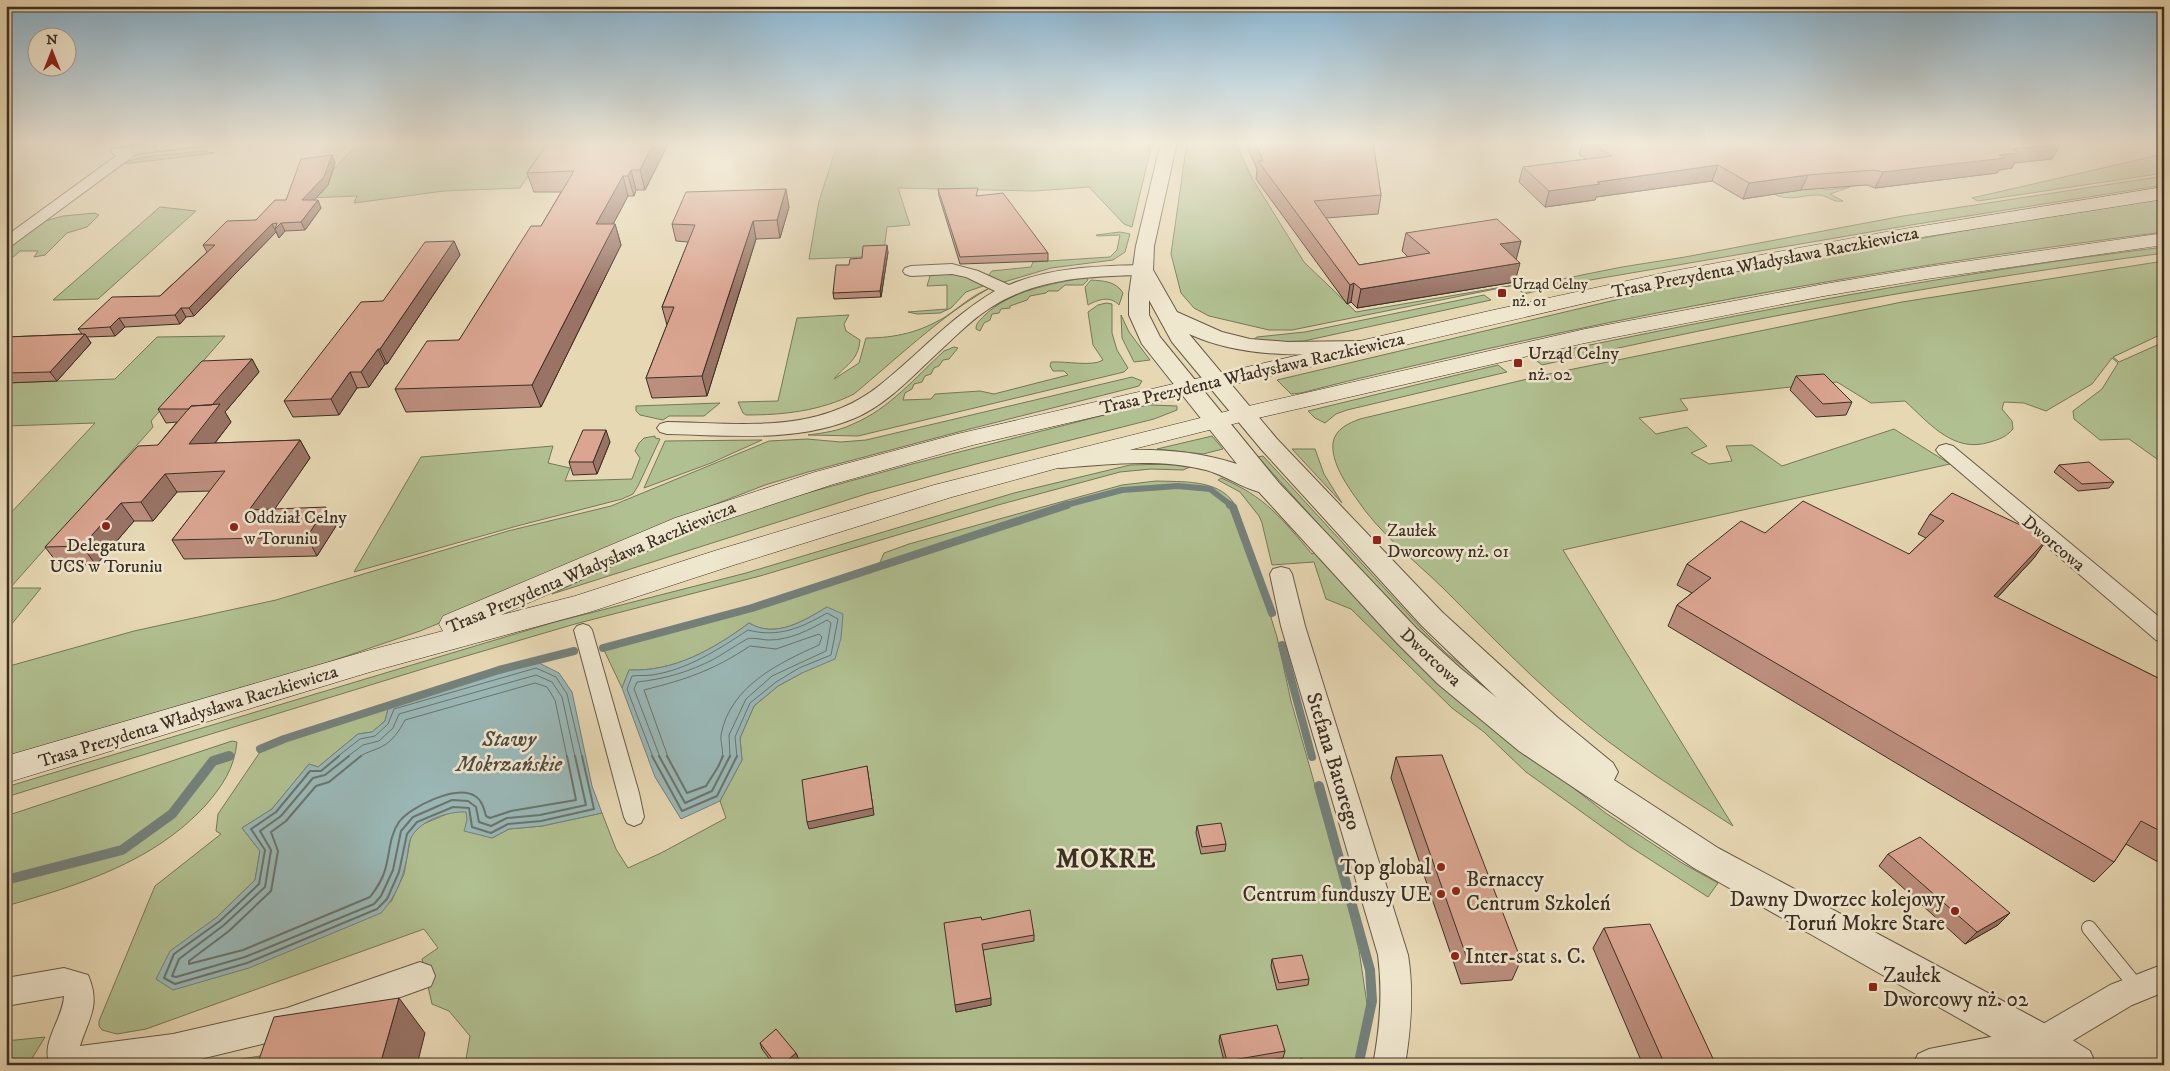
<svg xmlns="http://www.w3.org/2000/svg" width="2170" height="1071" viewBox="0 0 2170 1071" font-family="'IM FELL DW Pica',serif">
  <rect width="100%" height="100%" fill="#e7d8b4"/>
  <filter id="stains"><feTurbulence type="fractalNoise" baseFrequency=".004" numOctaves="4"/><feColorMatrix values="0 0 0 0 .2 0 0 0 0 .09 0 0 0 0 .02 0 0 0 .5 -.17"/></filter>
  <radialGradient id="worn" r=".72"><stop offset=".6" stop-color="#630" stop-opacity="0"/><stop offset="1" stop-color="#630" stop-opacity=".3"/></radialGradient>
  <!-- green -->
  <path fill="#b1c091" stroke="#76785a" d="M359 142H551L520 188 444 191 354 203 357 196 307 198Z
    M838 142H1150V152L1132 227 1124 224 1089 187 1035 191 898 188 910 225 887 227 884 250 863 257 809 259 819 201Z
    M1187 142H1235L1252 178 1304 262 1356 312 1520 284 1292 330H1269L1209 316 1194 308 1181 293 1171 254Z
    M202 151 215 153 123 164 125 162 144 157Z
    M2164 154V173L1978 201 1972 198Z
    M2164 176V185L1917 224 1561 285 1524 294 1517 288 1622 267 1685 257 1903 216Z
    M1815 185 1825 190 1850 187 1830 194 1843 201C1833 203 1829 196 1820 195 1803 194 1789 203 1772 193Z
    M2164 199V232C1935 261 1707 299 1482 350 1422 364 1361 377 1301 393L1291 394 1277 380 1730 273 1990 226Z
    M160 207 196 211 98 299 53 300Z
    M95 213 99 215 87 227 67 233 45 255 34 257 38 251H20L13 257H6V250L45 221 63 216Z
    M1120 232 1130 234 1125 252 1113 260 1051 268 1004 282 987 277 992 271 1031 267 1033 262 1110 257 1117 250 1120 235 1097 236 1096 235Z
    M2164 247V253C1955 281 1747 318 1542 365L1532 357C1742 313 1951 273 2164 247Z
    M2164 261V333L2113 357 2119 362 2164 342V464L2129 439 2100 440 2074 419 2073 411 2102 389 2118 363 2112 358 2092 384 2046 411 2024 403 2004 402 2002 409 2012 421 2013 429C2006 437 2000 439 1990 442 1954 454 1929 423 1905 401L1871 403 1837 382 1680 399 1688 410 1639 418 1656 434 1687 427 1707 446 1691 453 1709 464 1732 461 1726 446 1752 445 1782 466 1894 429 1950 464 1563 550 1733 826C1698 803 1662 781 1628 756 1560 708 1502 647 1443 588 1414 560 1379 533 1356 498 1346 484 1331 462 1333 443 1335 429 1349 423 1360 419L1544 375 1902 302Z
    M945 273 966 275 986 285 966 292 951 308 940 313 917 314 908 312 947 309V285L927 286 930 276Z
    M1087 277 1088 280 1083 285H1065L1058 291H1048L1046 293 1030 296 1027 300 1010 306V308L1001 309 999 313 992 314 990 320 984 323 980 331 976 329C976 323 980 320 984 316 1010 290 1052 284 1087 277Z
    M1091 280C1103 281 1116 281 1123 293L1119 305C1110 295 1097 300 1088 305L1085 287Z
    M988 289C942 315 895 360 854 394 820 411 784 415 746 415L743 413 738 402 778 401 797 318 849 315 844 324 846 331 860 340C858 362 845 365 834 379L859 363 866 338C896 338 920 332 945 317 960 307 971 296 988 289Z
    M1484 295 1491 300 1304 341 1272 342 1253 340 1257 337 1305 332Z
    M1106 303 1112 304V333L1117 350 1128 368 1124 372 858 436 808 435C823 433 839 431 853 424 889 409 916 377 944 351L954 347 958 348 949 359 943 360 939 366 934 368 931 374 925 376 922 382 914 384 912 389 905 393 903 400 931 399 935 394 980 391 994 394 1068 375 1064 371H1053L1050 366 1051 362C1067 361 1092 367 1103 360L1093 345 1088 312 1098 305Z
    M1121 315 1129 332 1150 360 1134 362 1122 338Z
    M225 336 151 421 153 427 10 588H41L6 631V518L95 423 6 426V383L115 379 157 337Z
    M1498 365 1507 372 1347 410 1336 414 1325 423 1315 418 1308 411Z
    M1132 377 1142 381 1139 386 962 431 808 472 765 485 685 516 469 611 420 631 326 663 6 758V667L134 631 276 600 508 531 611 506 769 441 807 439 841 442 866 440Z
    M720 403 704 416H669L663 420 640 415 636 411V406Z
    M1151 405 1177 406V410L1154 419 976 464 866 494 552 594 685 531 756 507 912 464 1136 407Z
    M655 436V438L660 439 638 486 633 494 622 499 517 526 354 572 421 457 553 446 548 463 570 468 565 481 632 479 640 458 635 451 639 443 644 438Z
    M1212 436 1223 449 1203 454 1157 449Z
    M762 440 711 463 644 488 665 441Z
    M1292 449H1315L1324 474 1342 503Z
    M1263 456 1422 629 1446 653 1526 717 1472 685 1350 563 1322 528 1258 457Z
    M1173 464 1190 467 1183 470 1151 469 1120 472 998 505 760 576 575 624 429 667 6 797V787L555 622 746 573 1014 493 1130 465Z
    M1221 478C1265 496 1282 519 1312 554L1318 551 1554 773 1607 814 1682 863 1718 883 1708 897 1629 846 1526 772 1484 732 1452 708 1351 609 1326 599 1314 562 1272 565 1262 523 1259 516 1240 492 1218 480Z
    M1156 481C1181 482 1217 479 1233 502 1237 508 1239 515 1241 520L1277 637 1291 701 1343 884 1359 950 1367 1004 1359 1065H465L470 1036 449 1011 432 1004 422 959 438 948 424 929 146 1029 117 1034 102 1030 99 1026V1021L155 886 221 834 216 831 218 814 260 752 284 739 389 705 385 721 372 732 358 734 318 767 309 764 272 809 242 828 260 851 255 880 217 917 391 902 404 874 411 836 421 825 454 811H466C468 826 479 834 492 838L509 829 542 826 602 813 616 849 628 868 661 853 726 818 720 801 742 760 740 738 754 706 778 686 802 673 827 607C804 621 775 639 749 623 714 649 674 672 629 670L622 688 603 648 724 614 752 608 878 567 884 553 909 544 1122 485Z
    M232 741 237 742C234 769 223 785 205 806 152 863 79 885 6 906V816Z
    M45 1037 28 1065H6V1041Z
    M266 1055 263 1065H205Z"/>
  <!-- water -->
  <path fill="#9ab8b7" stroke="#74817c" d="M827 607 843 614 841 638 835 659 802 673 778 686 754 706 740 738 742 760 720 801 681 819 655 777 622 688 629 670C674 672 714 649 749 623 775 639 804 621 827 607Z
    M537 662 559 673 572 692 592 786 602 813 542 826 509 829 492 838 464 831 467 820 466 812C449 811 421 820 412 836 408 842 408 854 406 862 402 881 394 899 381 913L249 968 173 990 156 979 170 951 217 917 255 880 260 851 242 828 272 809 309 764 318 767 358 734 372 732 385 721 389 705Z"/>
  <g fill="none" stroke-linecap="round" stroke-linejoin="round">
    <!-- shore-far1 -->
    <path stroke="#6b746d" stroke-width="1" d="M337 757 360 739 375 736 388 724 394 709 536 668 556 677 567 694 582 757
      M347 757 363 745 379 741 393 728 399 714 536 675 552 682 562 697 575 757
      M359 757C366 752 373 751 381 747 392 742 400 730 405 720L535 683 547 687 555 700 567 757
      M653 757 627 689 632 676C639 675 645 676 652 675 687 670 719 649 748 630 778 638 801 628 827 613L838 619 831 655 799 668 776 682 750 703 735 737 737 757
      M660 757 634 689 637 682C665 679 689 672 714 659 725 653 736 645 747 639 753 637 763 640 769 640 790 640 809 630 827 620L831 623 826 651 772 676 746 699 729 735 730 757
      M668 757 644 690C687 679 712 671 750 646L776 649 819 634 822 637 819 645C779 663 730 686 721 735 720 742 724 750 722 757"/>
    <!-- shore -->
    <path stroke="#6b746d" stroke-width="2" d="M339 756 321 771H310L276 812 251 829 265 850 259 884 220 921 174 954 164 978 175 984 247 963 377 909 387 899 399 872 407 834 417 822 453 807 469 808 472 827 491 833 508 824 541 821 594 809 582 756
      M349 756 325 775 313 778 281 816 260 831 271 850 265 887 224 925 179 959 172 976 176 977 245 957 374 904 381 896 393 870 401 831 413 817 452 800 468 801 476 807 479 822 491 826 507 818 540 815 586 805 575 756
      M361 756 329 782 316 786 286 821 271 832 278 851 271 891 229 931 189 961V964L243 950 370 897C376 889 382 881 385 870 390 854 389 836 399 822 410 807 457 784 475 796 482 800 484 809 486 816L490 818 511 811 576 800 567 756
      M652 756 682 811 717 796 737 756
      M659 756 685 803 712 791 730 756
      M667 756 687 793 706 786 718 767 723 756"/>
    <!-- stream-far2 -->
    <path stroke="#74817c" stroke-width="6" d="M1062 506 1122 490 1178 486 1210 489 1232 506"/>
    <!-- stream-far1 -->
    <path stroke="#74817c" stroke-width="8" d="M1230 505 1233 507 1272 613
      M1282 645 1312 757
      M603 648 752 608 1067 505
      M260 749 284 739 499 670 574 651
      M225 757 230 756"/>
    <!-- stream -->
    <path stroke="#74817c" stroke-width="10" d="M1319 786 1370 970 1372 1001 1359 1062
      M6 880 122 850 172 814 213 761 229 756"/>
    <!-- service casing -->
    <g stroke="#675947" stroke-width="16">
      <path id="service" d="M2089 928 2137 987"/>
    </g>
    <!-- pedestrian casing -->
    <g stroke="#675947" stroke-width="2">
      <path id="pedestrian" d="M583 624 589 626 592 630 639 793 644 817 641 823 634 826 627 823 624 817 574 630 577 626Z"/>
    </g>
    <!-- minor casing -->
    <g stroke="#675947" stroke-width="2">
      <path id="minor" d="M165 142H208L202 146 136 154 11 246 6 248V236L116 156 111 152 113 149Z
        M952 264 978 271 1009 285C1051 267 1098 266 1143 265L1149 267 1151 270 1149 273 1143 275C1089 276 1036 278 990 308 968 322 951 341 932 358 909 380 885 405 855 418 796 443 729 435 667 434L660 432 657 428 660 424 667 422C741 423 818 435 880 385 919 354 952 316 995 291L966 277 952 274 911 276 905 274 903 271 905 268 911 266Z
        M1946 444 1953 446 2164 621V642L2156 640 1939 454 1936 450 1939 446Z
        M1281 567 1289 569 1292 574 1305 626 1408 955C1414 992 1411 1028 1405 1065H1373C1380 1028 1383 993 1378 955L1281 626 1270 574 1273 569Z
        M420 962 431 966 435 976 431 986 287 1038 176 1065H50C40 1043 63 1019 64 996L6 1006V978L64 968 88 975C101 1006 89 1017 80 1046L173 1034 287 1008Z
        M2164 964V992L2132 1005 2052 1053C2009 1070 1959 1065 1913 1065L1918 1054 1929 1049 2036 1028 2110 985Z"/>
    </g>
    <!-- tertiary casing -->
    <g stroke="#675947" stroke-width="2">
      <path id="tertiary" d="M1161 142H1177L1154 246 1153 270 1177 312 1222 332 1250 339 1288 342 1363 341 1371 342 1374 347 1371 352 1363 353C1304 355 1244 359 1189 334L1277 439 1442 612 1557 717 1613 763 1618 772 1614 780 1718 848 2055 1029 2090 1051 2096 1065H2041L1694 868 1519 751 1438 684 1397 643 1259 492C1241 487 1224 475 1206 470 1159 458 1109 464 1061 468L1052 466 1049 461 1052 456 1061 454C1121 449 1179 445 1237 464L1142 344 1129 315V294L1136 246ZM1149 300 1172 342 1261 449 1422 626 1497 698 1460 668 1417 629 1279 483 1160 337 1149 315Z"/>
    </g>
    <!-- secondary casing -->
    <g stroke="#3c2f23" stroke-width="1">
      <path id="secondary" d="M2164 187V199L1891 242 1668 284 973 445 834 484 695 530 501 615 575 596 714 551 934 485 1244 407 1585 329 1824 284 1927 267 2164 233V245L1927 279 1824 296 1585 343 1245 421 1058 468 952 497 734 565 590 612 370 672 6 783V756L370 650 443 631 439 624 443 616 675 518 815 472 957 434 1489 311 1668 272 1891 231Z"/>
    </g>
    <!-- service -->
    <use href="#service" stroke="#efe6ce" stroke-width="14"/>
    <!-- pedestrian -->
    <use href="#pedestrian" fill="#efe6ce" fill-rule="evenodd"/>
    <!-- minor -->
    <use href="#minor" fill="#efe6ce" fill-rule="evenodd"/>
    <!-- tertiary -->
    <use href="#tertiary" fill="#efe6ce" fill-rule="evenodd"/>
    <!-- secondary -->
    <use href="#secondary" fill="#efe6ce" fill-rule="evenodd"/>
  </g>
  <!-- wall -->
  <path fill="#bb8e7d" stroke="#3c2f23" d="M548 142H669L645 190H636L634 196H628L613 224H615L621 245 541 407 406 412 395 389 459 340 541 226 561 192H534L527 173Z
    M1245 142H1373L1381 195 1378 214 1326 218 1359 265 1408 257 1402 251 1406 233 1521 241 1516 259 1515 282 1357 308 1351 302 1347 304 1256 179 1257 169Z
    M1582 142H2057L2052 159 2014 163 2012 168 1999 170 1997 173 1875 188 1867 185 1801 190 1743 199 1712 181 1596 197 1595 200 1545 207 1519 182 1523 167 1586 159 1579 155Z
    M335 163 328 185 314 200 321 208 305 230 285 231 279 238 276 232 194 316 186 317 180 324 125 327 115 336 87 337 91 343 57 381 6 383V337L82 334 78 329 160 296 207 252 203 245 256 220 286 200Z
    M938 189 978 196 1048 253V261L960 264 939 196Z
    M789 207 780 238 756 239 707 396 652 398 646 378 667 325 662 307 688 242 676 241 672 224Z
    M454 241 460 255 387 364H385L369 387 357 388 339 415 293 417 284 401 383 301Z
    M888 252 881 297 834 299 833 293 849 265 862 258Z
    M252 359 259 372 225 412 231 422 215 443 300 440 310 458 274 509 336 526 317 556 184 559 172 540 210 491 177 492 153 521H134L96 565H59L45 547 158 445 177 422 166 423 158 409Z
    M1796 376 1852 402 1846 415 1816 417 1790 390Z
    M610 442 597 474 573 475 569 462Z
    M2059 465 2114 482 2109 488 2078 491 2054 472Z
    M1930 514 2048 538 2034 558 1997 598 2164 681V857L2158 862 2126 844 2114 862 2094 882 1668 626 1677 605 1692 593 1677 585 1687 564 1765 533 1909 554 1926 538 1918 534Z
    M1396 757 1521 960 1512 980 1461 984 1391 778Z
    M1197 826 1226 844 1225 851 1201 854 1196 833Z
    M1888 854 1998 925 1965 944 1879 866Z
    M982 920 1034 935V941L983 950 991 1005 956 1012Z
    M1604 928 1716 1065H1643L1593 948Z
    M1272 959 1309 979 1308 985 1277 990 1271 966Z
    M1220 1035 1285 1051 1283 1058 1240 1065H1225L1219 1041Z
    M760 1043 796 1053 799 1060 793 1065H774L762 1049Z"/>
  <!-- shaded-wall -->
  <path fill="#997466" stroke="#3c2f23" d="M654 142H669L645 190 640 170Z
    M2061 144 2052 159 2014 163 2012 168 1999 170 1997 173 1875 188 1883 172 1999 155 2013 149Z
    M332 155 335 163 328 185 306 209 302 200Z
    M1718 165 1712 181 1596 197 1595 200 1545 207 1549 191 1597 182Z
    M631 170 636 190 634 196 628 176Z
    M1808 175 1801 190 1743 199 1749 183Z
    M623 176 628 196 602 245 596 224Z
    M786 189 789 207 780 238 777 220Z
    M318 200 321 208 305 230 301 222Z
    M753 221 756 239 707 396 702 376Z
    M281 223 285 231 279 238 275 229Z
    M272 224 276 232 194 316 189 308Z
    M615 224 621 245 541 407 532 385Z
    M454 241 460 255 387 364 380 349Z
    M1521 241 1516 260 1500 244Z
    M887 245 888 252 881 297 880 291Z
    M1520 263 1515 282 1357 308 1361 289Z
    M1354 283 1351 302 1347 304 1350 285Z
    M181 308 186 317 180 324 175 315Z
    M119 318 125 327 115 336 110 327Z
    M85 334 91 343 57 381 50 372Z
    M378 349 385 364 369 387 361 372Z
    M252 359 259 372 225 412 231 422 200 462 189 444 209 408Z
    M350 372 357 388 339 415 331 399Z
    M606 430 610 442 597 474 593 462Z
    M300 440 310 458 261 529 249 510Z
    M165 474 177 492 153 521 141 502Z
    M121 503 134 521 96 565 82 546Z
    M326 507 336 526 317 556 307 537Z
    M2048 538 2034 558 1979 617 1994 596Z
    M867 766 874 815 809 829 807 822Z
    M2010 913 1998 925 1965 944 1977 932Z
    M399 998 425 1033 417 1065H380Z
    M991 998V1005L956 1012 955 1005Z
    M796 1053 799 1060 793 1065H782Z"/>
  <!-- building -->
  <path fill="#daa591" stroke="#3c2f23" d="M548 142H654L640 170H631L628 176H623L596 224H615L532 385 395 389 427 341 459 340 531 226H541L574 171 527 173Z
    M1255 142H1373L1381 195 1314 201 1359 265 1430 253 1406 233 1497 219 1521 241 1500 244 1520 263 1361 289 1354 283 1350 285 1258 161H1263Z
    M1588 142H2057L2061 144 2013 149 2020 153 1999 155 2005 158 1883 172 1874 170 1808 175 1749 183 1718 165 1597 182 1600 184 1549 191 1523 167 1612 156Z
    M332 155 324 177 302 200H318L301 222 281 223 275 229 277 223 272 224 189 308H181L175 315 119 318 110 327 78 329 112 297 160 296 215 245H203L227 221 256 220 275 200H286L301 159Z
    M978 188 976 196 1003 193 1048 253 960 257 938 189Z
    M786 189 777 220 753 221 702 376 646 378 674 307H662L695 225 672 224 686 192Z
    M454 241 380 349H378L361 372H350L331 399 284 401 361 302 383 301 425 242Z
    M887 245 880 291 833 293 836 265H849L850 259 862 258 863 246Z
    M85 334 50 372 6 373V337Z
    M252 359 212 405 191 406 189 409H158L202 361Z
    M1824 374 1852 402 1823 404 1796 376Z
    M220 404 189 444 300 440 249 510 326 507 307 537 172 540 225 471 165 474 141 502 121 503 82 546 45 547 138 446 158 445 191 406Z
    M583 430H606L593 462H569Z
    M2089 462 2114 482 2082 484 2059 465Z
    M1952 493 2048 538 1994 596 2164 681V833L2141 821 2114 862 1677 605 1711 578 1687 564 1741 521 1765 533 1803 501 1909 554 1944 521 1930 514Z
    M1442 755 1521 960 1469 964 1396 757Z
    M867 766 873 808 807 822 802 780Z
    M1221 823 1226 844 1202 847 1197 826Z
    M1920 837 2010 913 1977 932 1888 854Z
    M1030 910 1034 935 982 944 991 998 955 1005 944 923 981 917 982 920Z
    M1650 924 1716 1065H1665L1604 928Z
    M1302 955 1309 979 1279 983 1272 959Z
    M399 998 380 1065H257L274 1017Z
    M1277 1025 1285 1051 1227 1061 1220 1035Z
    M776 1029 796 1053 782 1065H777L760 1043Z
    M1301 1058 1311 1065H1296Z"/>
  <!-- sky -->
  <linearGradient id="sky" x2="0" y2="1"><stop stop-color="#89b6d4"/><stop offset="0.49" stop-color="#f4eddd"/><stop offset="1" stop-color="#f4eddd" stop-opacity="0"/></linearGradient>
  <rect width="2170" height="292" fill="url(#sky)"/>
  <!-- markers -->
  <g fill="#8f2418" stroke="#efe6ce" stroke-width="2">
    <rect x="1497" y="288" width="10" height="10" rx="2.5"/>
    <rect x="1513" y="358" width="10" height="10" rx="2.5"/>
    <circle cx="106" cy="526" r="5"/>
    <circle cx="234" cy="527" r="5"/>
    <rect x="1372" y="535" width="10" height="10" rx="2.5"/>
    <circle cx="1441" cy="867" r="5"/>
    <circle cx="1456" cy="891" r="5"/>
    <circle cx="1441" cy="894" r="5"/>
    <circle cx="1955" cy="911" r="5"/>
    <circle cx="1455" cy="956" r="5"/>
    <rect x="1868" y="982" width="10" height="10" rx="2.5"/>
  </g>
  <g text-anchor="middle" stroke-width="5" stroke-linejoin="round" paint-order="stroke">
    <!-- far-poi labels -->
    <g font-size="15" fill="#3c2f23" stroke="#efe6ce" text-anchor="start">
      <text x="1512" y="289">Urząd Celny<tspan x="1512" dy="17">nż. 01</tspan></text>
    </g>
    <!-- street labels -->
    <g font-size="18" fill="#3c2f23" stroke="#efe6ce">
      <text transform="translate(1765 262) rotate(-11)" y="6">Trasa Prezydenta Władysława Raczkiewicza</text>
      <text transform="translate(1252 373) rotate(-13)" y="6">Trasa Prezydenta Władysława Raczkiewicza</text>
      <text transform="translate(2054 543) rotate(40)" y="6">Dworcowa</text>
      <text transform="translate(591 567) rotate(-23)" y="6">Trasa Prezydenta Władysława Raczkiewicza</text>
      <text transform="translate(1431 657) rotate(43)" y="6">Dworcowa</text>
      <text transform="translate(188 716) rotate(-17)" y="6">Trasa Prezydenta Władysława Raczkiewicza</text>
    </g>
    <!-- poi labels -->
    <g font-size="18" fill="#3c2f23" stroke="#efe6ce" text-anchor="start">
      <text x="1528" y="359">Urząd Celny<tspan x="1528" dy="21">nż. 02</tspan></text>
      <text x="244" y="523">Oddział Celny<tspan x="244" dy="21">w Toruniu</tspan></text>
      <text x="1387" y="536">Zaułek<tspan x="1387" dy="21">Dworcowy nż. 01</tspan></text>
      <text x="106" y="551" text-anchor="middle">Delegatura<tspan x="106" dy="21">UCS w Toruniu</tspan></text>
    </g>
    <!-- near-street labels -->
    <g font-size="21" fill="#3c2f23" stroke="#efe6ce">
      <text transform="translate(1334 761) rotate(73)" y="7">Stefana Batorego</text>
    </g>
    <!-- near-poi labels -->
    <g font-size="21" fill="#3c2f23" stroke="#efe6ce" text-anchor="end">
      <text x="1431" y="874">Top global</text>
      <text x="1466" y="886" text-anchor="start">Bernaccy<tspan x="1466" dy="24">Centrum Szkoleń</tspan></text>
      <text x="1431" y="901">Centrum funduszy UE</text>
      <text x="1945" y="906">Dawny Dworzec kolejowy<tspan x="1945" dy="24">Toruń Mokre Stare</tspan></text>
      <text x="1465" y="963" text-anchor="start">Inter-stat s. C.</text>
      <text x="1883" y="982" text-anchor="start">Zaułek<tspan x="1883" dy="24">Dworcowy nż. 02</tspan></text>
    </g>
    <!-- near-water labels -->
    <g font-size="22" font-style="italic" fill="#4f4a41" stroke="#efe6ce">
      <text x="509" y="746">Stawy<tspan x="509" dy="25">Mokrzańskie</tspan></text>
    </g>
    <!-- near-district labels -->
    <g font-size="26" font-weight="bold" letter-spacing="1" fill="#3c2f23" stroke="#efe6ce">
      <text x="1106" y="867">MOKRE</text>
    </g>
  </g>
  <!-- margin -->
  <rect width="2170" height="1071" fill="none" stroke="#e7d8b4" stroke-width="25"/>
  <rect x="8" y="8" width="2155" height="1056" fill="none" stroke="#3c2f23" stroke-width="2.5"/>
  <rect x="12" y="12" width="2145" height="1046" fill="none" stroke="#3c2f23"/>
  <!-- north arrow -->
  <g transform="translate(52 52)"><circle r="24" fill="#efe6ce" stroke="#a79d8a"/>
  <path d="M0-4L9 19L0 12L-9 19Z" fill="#8f2418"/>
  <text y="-8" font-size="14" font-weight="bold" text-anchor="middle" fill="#3c2f23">N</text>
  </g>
  <rect width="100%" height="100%" filter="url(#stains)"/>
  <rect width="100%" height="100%" fill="url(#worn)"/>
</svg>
